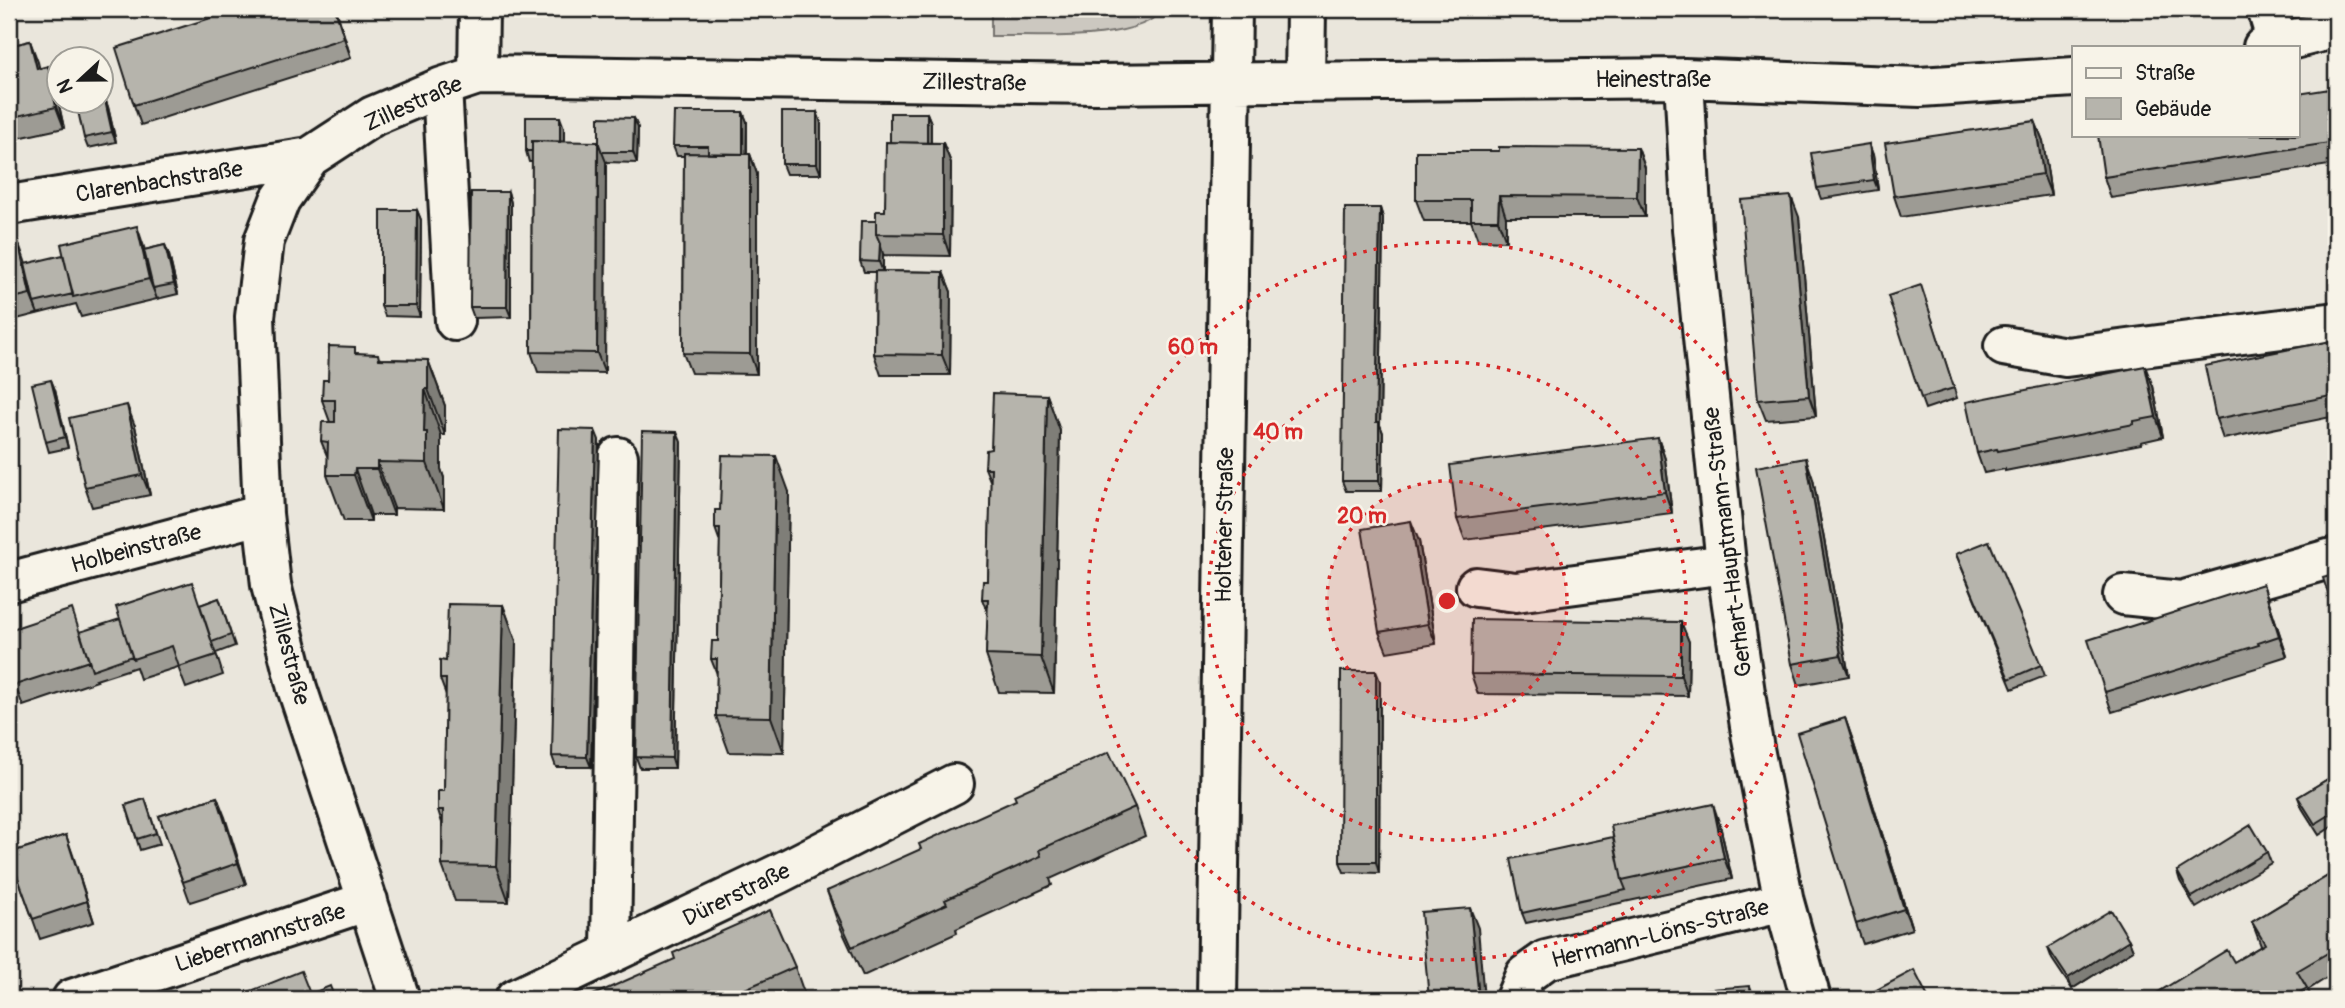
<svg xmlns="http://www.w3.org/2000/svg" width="2345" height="1008" viewBox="0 0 2345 1008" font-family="Pangolin,sans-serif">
  <rect width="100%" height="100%" fill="#eae6dc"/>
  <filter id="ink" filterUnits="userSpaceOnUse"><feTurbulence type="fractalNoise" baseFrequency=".0143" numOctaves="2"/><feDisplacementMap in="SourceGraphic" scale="14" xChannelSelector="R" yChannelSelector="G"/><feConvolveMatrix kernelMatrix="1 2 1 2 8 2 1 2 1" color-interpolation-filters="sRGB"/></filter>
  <g filter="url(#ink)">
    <!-- green -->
    <path fill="#ccc8c0" stroke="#74726e" stroke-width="2" d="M991 9H1163C1139 44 1031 35 991 36Z"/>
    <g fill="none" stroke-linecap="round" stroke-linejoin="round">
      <!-- minor casing -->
      <g stroke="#1c1c1c" stroke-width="44">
        <path id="minor" d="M2267 9 2278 45
          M2263 47 2336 28
          M478 75 479 9
          M1684 78 1692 229 1726 564 1751 733 1784 902 1811 999
          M1305 81 1306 9
          M442 87 455 321
          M9 205 310 157
          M2004 346 2066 357 2336 322
          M9 582 263 514
          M1476 587 1516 592 1726 564
          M2123 595 2181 601 2336 557
          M611 953 618 457
          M72 999 368 901
          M400 999 297 688 271 585 263 514 255 317 264 241 280 200 310 157 373 116 442 87 478 75 1096 84 1684 78 1920 87 2074 77
          M515 999 778 874 954 784
          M1217 999 1232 9
          M1515 999 1525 975 1546 960 1784 902"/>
      </g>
      <!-- minor -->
      <use href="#minor" stroke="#f7f3e8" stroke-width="38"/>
    </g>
    <!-- wall -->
    <path fill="#9d9b94" stroke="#1c1c1c" stroke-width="2" d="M239 9H336L351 58 141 125 134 105Z
      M30 41 39 68 55 87 64 128 9 140V46Z
      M2336 88V164L2111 198 2104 177Z
      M104 96 108 107 116 142 88 148 84 138Z
      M743 112 747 122V154H750L757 174V374L691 373 683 353 684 156H677L673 146Z
      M817 112 821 123V174H786L782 164Z
      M927 113 931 123V143H943L951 163 950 256 884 255 883 254V271L943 272 951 292 950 375H881L874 354 875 272H864L860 261 876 221 885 211 890 142Z
      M634 118 638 128 637 163 606 162 605 373 538 372 531 352 532 162H529L526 151 564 128V142H598Z
      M2035 121 2043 141 2051 195 1901 217 1894 196Z
      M1869 144 1873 155 1878 190 1821 199 1817 188Z
      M1638 148 1645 168V217H1506V241L1478 240 1471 221H1424L1416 200 1499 151Z
      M508 192 511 203V317L474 318 470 307Z
      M1380 208 1383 218 1380 425 1383 433 1382 491H1346L1342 481Z
      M417 210 421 220 420 317 385 316 381 306Z
      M1799 217 1816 416 1766 420 1758 400Z
      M9 243 26 264 145 250 165 245 169 255 178 294 81 317 76 304 9 321Z
      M1924 295 1957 398 1925 409 1921 398Z
      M2336 340V416L2223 439 2216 419Z
      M357 353 381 359 428 360 445 406V435H441V469L444 478V509L394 508V515H371V521H344L327 475 328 458 321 441 330 422 322 400 328 380Z
      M51 380 55 390 68 448 49 452 46 442Z
      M2153 386 2163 437 2141 442V444L2005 471V469L1984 473 1977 453Z
      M1047 395 1060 431 1054 693 999 692 986 655 988 614 982 599 988 581 991 483 985 468 991 449Z
      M135 426 150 495 92 507 85 487Z
      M1658 438 1665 459 1672 513 1465 540 1457 519Z
      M599 440 591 767H556L552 756Z
      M681 442 675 768H640L636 757Z
      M1813 479 1849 676 1799 685 1792 664Z
      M789 492 784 753 729 752 716 716 717 674 711 659 718 641 720 542 715 528 720 510Z
      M1419 541 1436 644 1387 652 1379 632Z
      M1956 554 2041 665 2045 676 2012 689Z
      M2263 584 2287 656 2265 663 2266 665 2112 712 2105 692Z
      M219 598 235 646 216 653 223 675 186 688 178 667 140 679 136 667 96 680 97 681 23 706 18 693 9 696V630L80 632 200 605Z
      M503 605 516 641 509 902 455 901 442 865V823L438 810 444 791 446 695 440 679 446 661Z
      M1681 622 1689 642 1688 696 1478 694 1471 674Z
      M1380 681 1379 873 1344 872 1340 862Z
      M1845 718 1852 738 1912 929 1863 944 1856 924Z
      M2336 774V824L2319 835 2302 808 2298 797Z
      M217 797 246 884 190 902 159 816Z
      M145 799 160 844 140 850 126 805Z
      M1135 807 1145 836 1050 879 1052 885 956 929 957 933 863 976 837 920 827 891Z
      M1720 825 1732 879 1526 923 1522 913Z
      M66 835 94 922 40 939 9 853Z
      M2267 852 2271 863 2196 908 2180 881 2177 871Z
      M2336 871V972L2308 990 2312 999H2147L2234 962 2261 946 2252 922Z
      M2129 940 2133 950 2072 989 2052 959 2048 948Z
      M795 967 805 996 798 999H584Z"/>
    <!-- shaded-wall -->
    <path fill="#7f7e78" stroke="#1c1c1c" stroke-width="2" d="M335 9H336L351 58 344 38Z
      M30 41 38 62 44 89 37 69Z
      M48 66 55 87 64 128 56 107Z
      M104 96 108 107 116 142 112 132Z
      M743 112 747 122 746 174 743 163Z
      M817 112 821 123V174L817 164Z
      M927 113 931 123V163L927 152Z
      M560 117 564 128V162L560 151Z
      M634 118 638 128 637 163 633 152Z
      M2035 121 2043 141 2051 195 2043 174Z
      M598 142 606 162 605 373 597 353Z
      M943 143 951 163 950 256 943 235Z
      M1869 144 1873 155 1878 190 1874 180Z
      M1638 148 1645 168V217L1637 197Z
      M750 154 757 174V374L750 354Z
      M508 192 511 203V317L507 307Z
      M1499 196 1506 217V241L1498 220Z
      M1791 196 1799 217 1816 416 1809 396Z
      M1380 208 1383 218 1380 425 1383 433 1382 491 1379 481 1376 422Z
      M417 210 421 220 420 317 416 306Z
      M137 226 144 247 154 288H153L157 299 149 279Z
      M18 241 25 261 35 302 34 303 38 314 30 294Z
      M880 243 883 254V272L879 262Z
      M165 245 169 255 178 294 174 284Z
      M943 272 951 292 950 375 942 355Z
      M428 360 445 406V435L428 389Z
      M2145 366 2153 386 2163 437 2156 417Z
      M51 380 55 390 68 448 65 437Z
      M425 389 441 435V469L444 478V509L427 463 424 432Z
      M1047 395 1060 431 1054 693 1041 657Z
      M127 405 135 426 150 495 142 475Z
      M595 430 599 440 591 767 587 757Z
      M677 432 681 442 675 768 672 758Z
      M1658 438 1665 459 1672 513 1665 492Z
      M776 456 789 492 784 753 771 717Z
      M1806 458 1813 479 1849 676 1841 655Z
      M377 462 394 508V515L377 469Z
      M355 469 371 515V521L354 475Z
      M1411 521 1419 541 1436 644 1428 624Z
      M2263 584 2287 656 2279 636Z
      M503 605 516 641 509 902 496 866Z
      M1681 622 1689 642 1688 696 1681 676Z
      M1376 671 1380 681 1379 873 1376 862Z
      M1845 718 1852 738 1912 929 1904 909Z
      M217 797 225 817 246 884 238 863Z
      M1713 804 1720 825 1732 879 1724 858Z
      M66 835 73 855 94 922 87 901Z
      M1470 908 1478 928 1484 999H1479Z
      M2129 940 2133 950 2072 989 2068 978Z
      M1750 986 1755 999H1751Z"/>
    <!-- building -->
    <path fill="#b6b4ac" stroke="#1c1c1c" stroke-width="2" d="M239 9H335L344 38 134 105 116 48Z
      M30 41 37 69 48 66 56 107 9 118V46Z
      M2336 88V142L2104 177 2098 135H2298V94Z
      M104 96 112 132 84 138 76 102H102V97Z
      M674 112H743V154H708V146H673Z
      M782 112H817V164H782Z
      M890 113H927V143L890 142Z
      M526 117H560V142L532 141V151H526Z
      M599 117 634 118 633 152H602L599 144Z
      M2035 121 2043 174 1894 196 1885 143Z
      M532 141 598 142 597 353 531 352Z
      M886 142 943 143V235L876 234V211H885Z
      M1869 144 1874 180 1817 188 1811 153Z
      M1499 147 1638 148 1637 197 1499 196 1498 220H1471V200H1416V151H1499Z
      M684 153 750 154V354L683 353Z
      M471 192H508L507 307H470Z
      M1791 196 1809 396 1758 400 1741 200Z
      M1345 208H1380L1376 422H1379V481H1342Z
      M381 210H417L416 306H381Z
      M861 221H876V234L880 243 879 262 860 261Z
      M137 226 149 279 73 297 61 244Z
      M18 241 30 294 9 299V243Z
      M165 245 174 284 153 288 144 250Z
      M63 255 73 294 34 303 25 264Z
      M875 271 943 272 942 355 874 354Z
      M1921 285 1954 388 1921 398 1888 296Z
      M2336 340V395L2216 419 2205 366Z
      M329 346 355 347V353L378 354 379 359 428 360V389H425L424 432H427V463L377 462V469H355L354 475H327L328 442 321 441 322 422H335V400H322L323 380H328Z
      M2145 366 2156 417 2134 421V424L1998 451 1997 449 1977 453 1966 402Z
      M51 380 65 437 46 442 32 384Z
      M993 393 1047 395 1041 657 986 655 988 599H982L983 581H988L991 468H985L986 450 991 449Z
      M127 405 142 475 85 487 69 418Z
      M559 429 595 430 587 757 552 756Z
      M642 431 677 432 672 758 636 757Z
      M1658 438 1665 492 1457 519 1450 465Z
      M722 455 776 456 771 717 716 716 717 659H711L712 641H718L720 528H715V510H720Z
      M1806 458 1841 655 1792 664 1756 467Z
      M1411 521 1428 624 1379 632 1362 529Z
      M1989 541 2041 665 2009 679 1956 554Z
      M2336 574V618L2323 578Z
      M192 582 216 655 179 667 172 646 133 659 116 607Z
      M2263 584 2279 636 2258 643 2259 645 2105 692 2088 640Z
      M219 598 231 635 212 642 200 605Z
      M448 604 503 605 496 866 442 865 443 810H438V791H444L446 679H440V660L446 661Z
      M72 609 89 661 15 685 9 666V630Z
      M120 619 132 656 92 670 80 632Z
      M1472 619 1681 622V676L1471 674Z
      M9 666 14 682 9 684Z
      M1341 671H1376V862H1340Z
      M1845 718 1904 909 1856 924 1797 733Z
      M1109 752 1135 807 1039 850 1041 856 945 900 947 904 852 947 827 891 921 849 919 844 1016 800 1014 795Z
      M2336 774V811L2315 824 2298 797Z
      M217 797 238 863 183 882 159 816Z
      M145 799 156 833 137 839 126 805Z
      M1713 804 1724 858 1622 880 1611 826Z
      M2251 825 2267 852 2192 897 2177 871Z
      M66 835 87 901 33 919 9 853Z
      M1613 837 1622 880 1626 890 1522 913 1511 859Z
      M2336 871V948L2297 971 2307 988 2288 999H2147L2227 950 2234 962 2265 944 2252 922Z
      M1470 908 1479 999H1429L1421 912Z
      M770 910 795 967 722 999H584L675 959 673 953Z
      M2111 910 2129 940 2068 978 2048 948Z
      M1914 970 1929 999H1872L1869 994Z
      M301 971 312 999H231Z
      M330 986 335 999H312L310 994Z
      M1750 986 1751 999H1647V994Z"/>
  </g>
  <!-- distance rings -->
  <circle cx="1447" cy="601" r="120" fill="#d62828" fill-opacity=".12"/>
  <g fill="none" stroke="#d62828" stroke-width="3.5" stroke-dasharray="3.5 7">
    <circle cx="1447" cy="601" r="120"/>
    <circle cx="1447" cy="601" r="239"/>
    <circle cx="1447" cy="601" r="359"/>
  </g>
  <g text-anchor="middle" stroke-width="5" stroke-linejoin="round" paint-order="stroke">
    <!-- street labels -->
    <g font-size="23" fill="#1c1c1c" stroke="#f7f3e8">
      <text x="1653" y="87">Heinestraße</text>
      <text transform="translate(974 82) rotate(1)" y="8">Zillestraße</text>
      <text transform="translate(413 103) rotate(-24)" y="8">Zillestraße</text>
      <text transform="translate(159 181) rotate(-9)" y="8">Clarenbachstraße</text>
      <text transform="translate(1224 525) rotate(-89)" y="8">Holtener Straße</text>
      <text transform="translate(1727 542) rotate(-97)" y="8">Gerhart-Hauptmann-Straße</text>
      <text transform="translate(136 548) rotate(-15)" y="8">Holbeinstraße</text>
      <text transform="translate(290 654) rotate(75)" y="8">Zillestraße</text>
      <text transform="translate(736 894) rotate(-26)" y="8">Dürerstraße</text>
      <text transform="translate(1660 933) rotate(-14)" y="8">Hermann-Löns-Straße</text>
      <text transform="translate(260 937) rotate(-18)" y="8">Liebermannstraße</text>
    </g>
  </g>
  <circle cx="1447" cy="601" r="10" fill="#d62828" stroke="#f7f3e8" stroke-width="3.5"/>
  <g font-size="21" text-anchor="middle" font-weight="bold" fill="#d62828" stroke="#f7f3e8" stroke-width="5" stroke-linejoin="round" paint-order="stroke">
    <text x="1193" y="354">60 m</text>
    <text x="1278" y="439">40 m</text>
    <text x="1362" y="523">20 m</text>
  </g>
  <!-- margin -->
  <rect width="2345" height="1008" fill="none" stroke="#f7f3e8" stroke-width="35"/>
  <rect x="18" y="18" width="2310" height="973" fill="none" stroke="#1c1c1c" stroke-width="2.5" filter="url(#ink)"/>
  <!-- legend -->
  <rect x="2072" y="46" width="228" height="91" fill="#f7f3e8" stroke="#9f9d96" stroke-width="2"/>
  <rect x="2086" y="68" width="35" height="10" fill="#f7f3e8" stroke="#9f9d96" stroke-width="2"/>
  <text x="2135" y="80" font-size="21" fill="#1c1c1c">Straße</text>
  <rect x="2086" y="98" width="35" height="21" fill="#b6b4ac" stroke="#9f9d96" stroke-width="2"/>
  <text x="2135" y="116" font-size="21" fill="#1c1c1c">Gebäude</text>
  <!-- north arrow -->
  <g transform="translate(80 80) rotate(248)"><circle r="33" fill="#f7f3e8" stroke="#9f9d96" stroke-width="2"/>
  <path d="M0-5L12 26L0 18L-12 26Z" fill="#1c1c1c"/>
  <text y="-10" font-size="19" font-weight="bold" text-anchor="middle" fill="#1c1c1c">N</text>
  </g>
</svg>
